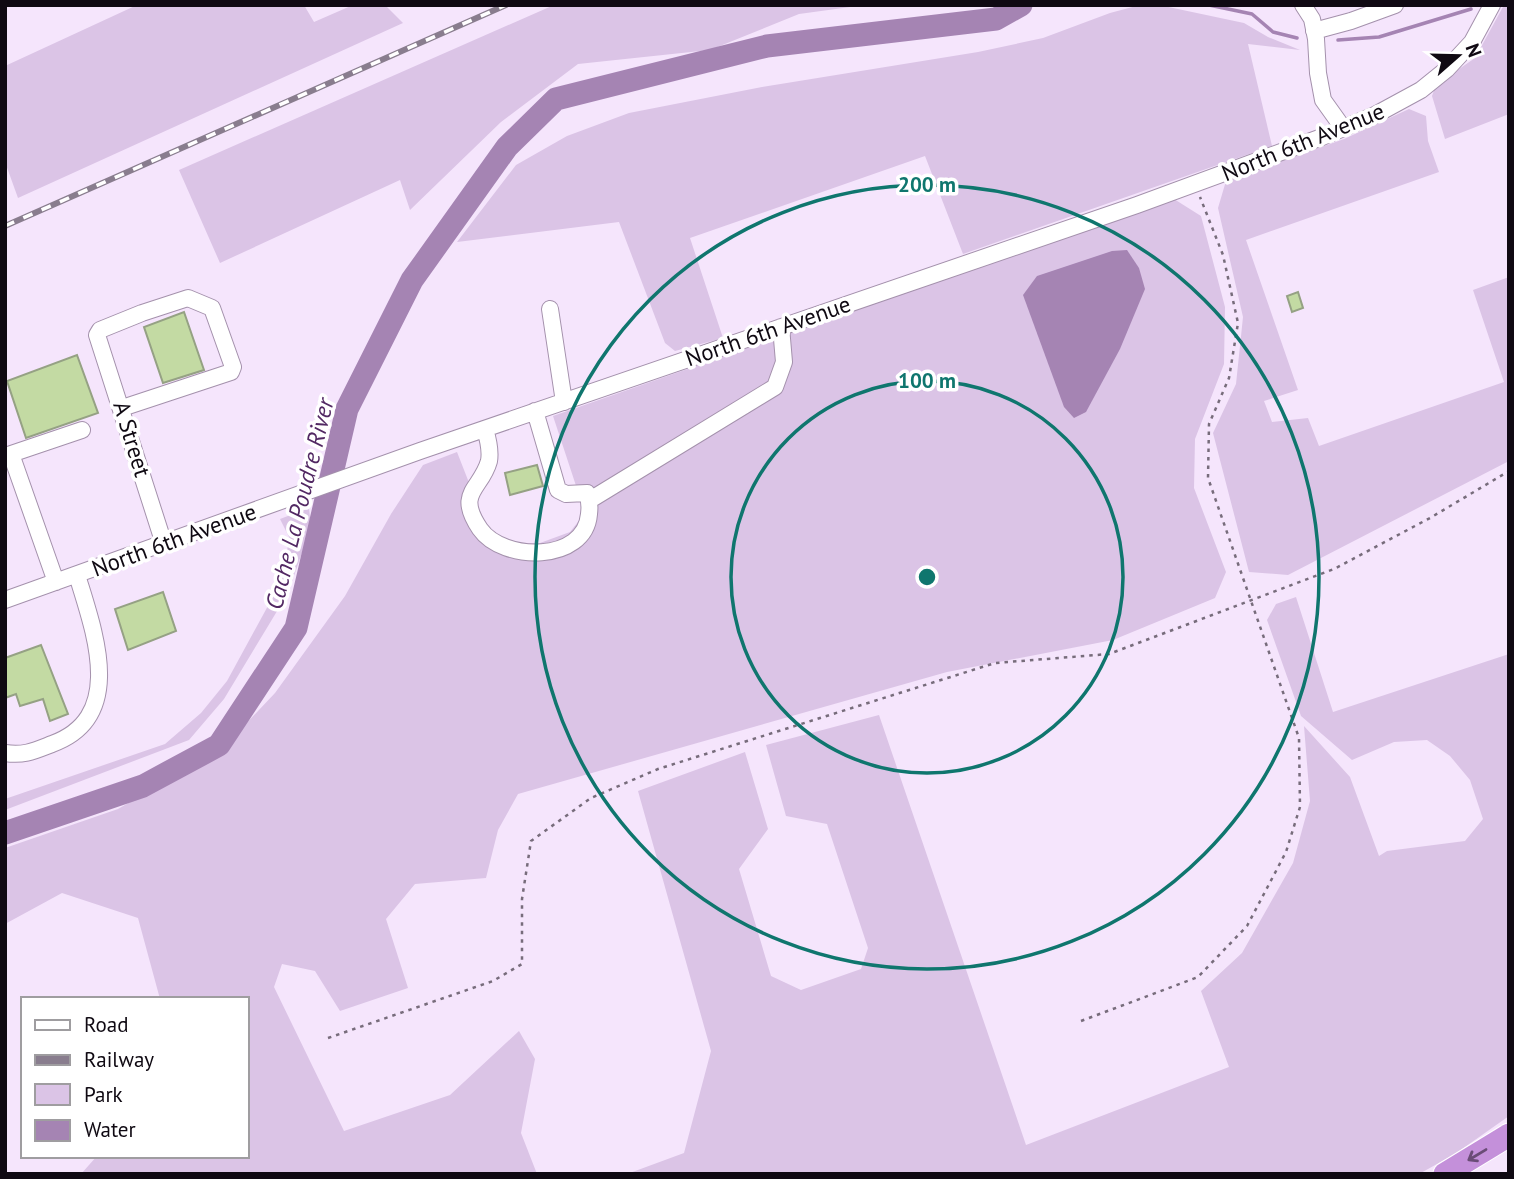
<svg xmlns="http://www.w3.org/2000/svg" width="1514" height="1179" viewBox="0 0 1514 1179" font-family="'PT Sans',sans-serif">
  <rect width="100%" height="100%" fill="#f5e5fc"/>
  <!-- green -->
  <path fill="#dbc4e6" d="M137 5H304L314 22 353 5H385L403 23 18 198 5 162V66Z
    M554 5H865L799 14 710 50 578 64 501 122 410 210 400 180 220 263 179 170Z
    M1140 5H1159L1244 23 1268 37 1300 50 1248 44 1272 146 963 254 925 156 690 238 723 338 675 351 665 343 619 222 457 242 516 165 567 136 629 113 762 87 978 52 1043 38 1110 13Z
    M1504 5H1509V114L1445 139 1432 96 1436 85 1475 58Z
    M1409 109 1426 116 1428 141 1439 172 1246 240 1298 390 1264 401 1272 422 1308 418 1319 446 1504 382 1473 290 1509 277V461L1288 575 1249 572 1213 433 1236 384 1243 317 1218 208 1226 181 1344 139Z
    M1174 199 1201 216 1225 307 1224 364 1195 439 1194 488 1226 572 1215 598 1113 640 947 672 518 794 498 830 486 878 415 884 386 919 408 988 340 1011 315 971 282 964 274 987 344 1131 450 1095 519 1031 535 1059 521 1133 537 1174H81L97 1156H247V999H160L138 918 62 893 5 924V848L118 809 222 749 275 693 345 596 391 514 423 465 457 452 486 526 511 544 540 543 570 532 585 513 553 416Z
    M309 508 311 527 288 593 224 699 189 740 5 810V799L165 744 201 713 227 681 275 593 290 539 280 519Z
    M1296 597 1333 712 1509 654V1116L1455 1154 1419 1174H627L684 1153 711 1051 638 791 745 752 768 829 739 869 771 976 801 990 861 969 868 948 827 824 786 816 766 745 879 715 1026 1145 1229 1067 1201 991 1242 953 1293 863 1310 801 1304 726 1350 777 1379 856 1387 851 1465 841 1483 819 1470 780 1450 756 1427 740 1394 742 1352 760 1301 716 1267 620 1276 604Z"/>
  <!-- water -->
  <path fill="#a584b3" d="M1127 250 1139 268 1145 289 1120 349 1086 412 1074 418 1064 407 1023 295 1037 276 1112 251Z"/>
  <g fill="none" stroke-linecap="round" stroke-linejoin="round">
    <!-- stream -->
    <path stroke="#a584b3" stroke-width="3.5" d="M1209 5 1252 14 1273 32 1297 38
      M1338 40 1379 37 1471 9"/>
    <!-- river -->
    <path stroke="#a584b3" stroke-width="23" d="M5 833 143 786 219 745 296 628 347 409 412 280 507 147 556 99 767 46 996 19 1021 5"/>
  </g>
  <!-- building -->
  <path fill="#c3daa3" stroke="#95a184" stroke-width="2" d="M1298 292 1303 308 1292 312 1287 296Z
    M184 312 204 370 163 383 144 327Z
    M77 355 98 413 26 438 7 381Z
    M537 465 543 486 510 495 505 473Z
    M163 592 176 631 128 650 115 609Z
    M41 645 68 714 50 721 43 699 20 706 16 694 5 698V658Z"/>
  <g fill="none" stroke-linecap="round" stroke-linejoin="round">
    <!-- minor casing -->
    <g stroke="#a491ac" stroke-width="18">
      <path id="minor" d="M1303 5 1312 19 1316 39 1318 73 1323 100 1343 128
        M1314 31 1351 21 1395 5
        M550 309 564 402
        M122 408 231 372 233 367 212 308 188 298 142 313 100 330 97 335 164 544
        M485 429C488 439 491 450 489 461 481 490 455 492 480 529 503 562 585 563 589 514 590 506 590 501 587 493L566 494 558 490 535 411
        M11 454 82 430
        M5 456 11 454 56 582
        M590 500 775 387 784 362 781 327
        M5 600 420 451 1137 205 1322 137 1375 115 1421 90 1447 69 1472 42 1492 5
        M5 753C24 756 34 751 52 744 127 717 94 631 77 575"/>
    </g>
    <!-- highway casing -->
    <g stroke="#fff" stroke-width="25">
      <path id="highway" d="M1445 1174 1509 1135"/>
    </g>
    <!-- path -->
    <path stroke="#776c7b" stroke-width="2.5" stroke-dasharray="3.5 5" stroke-linecap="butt" d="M1081 1021 1198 977 1247 926 1286 852 1300 807 1299 738 1208 478 1209 424 1229 378 1238 323 1223 255 1200 197
      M328 1038 493 981 522 964V899L531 841 591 798 658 769 995 663 1109 654 1334 569 1430 518 1509 471"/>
    <!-- minor -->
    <use href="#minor" stroke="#fff" stroke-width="16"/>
    <!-- highway -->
    <use href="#highway" stroke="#c490da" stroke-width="23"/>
    <!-- rail casing -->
    <g stroke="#897d8e" stroke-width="6">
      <path id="rail" d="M5 226 506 5"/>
    </g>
    <!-- rail -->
    <use href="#rail" stroke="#fff" stroke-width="3.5" stroke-dasharray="10" stroke-linecap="butt"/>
  </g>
  <!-- one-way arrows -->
  <defs><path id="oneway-shaft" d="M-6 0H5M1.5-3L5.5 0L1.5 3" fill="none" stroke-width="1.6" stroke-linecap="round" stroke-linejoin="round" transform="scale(1.75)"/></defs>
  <use stroke="#6a4c76" href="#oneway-shaft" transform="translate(1477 1155) rotate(149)"/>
  <!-- distance rings -->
  <g fill="none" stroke="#0f766e" stroke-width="3.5">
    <circle cx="927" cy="577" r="196"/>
    <circle cx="927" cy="577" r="392"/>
  </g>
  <g text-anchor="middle" stroke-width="7" stroke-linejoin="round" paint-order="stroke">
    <!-- street labels -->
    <g font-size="23" fill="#0f0912" stroke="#fff">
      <text transform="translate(1303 142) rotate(-22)" y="8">North 6th Avenue</text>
      <text transform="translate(768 331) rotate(-19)" y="8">North 6th Avenue</text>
      <text transform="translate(132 439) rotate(73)" y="8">A Street</text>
      <text transform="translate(174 540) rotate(-20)" y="8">North 6th Avenue</text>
    </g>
    <!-- water labels -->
    <g font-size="24" font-style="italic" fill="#522863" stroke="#fff">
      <text transform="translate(300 504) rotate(-76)" y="8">Cache La Poudre River</text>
    </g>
  </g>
  <circle cx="927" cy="577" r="10" fill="#0f766e" stroke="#fff" stroke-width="3.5"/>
  <g font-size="21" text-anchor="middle" font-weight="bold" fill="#0f766e" stroke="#fff" stroke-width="7" stroke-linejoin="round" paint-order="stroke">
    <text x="927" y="192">200 m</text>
    <text x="927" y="388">100 m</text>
  </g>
  <!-- border -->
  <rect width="1514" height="1179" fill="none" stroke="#0f0912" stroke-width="14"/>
  <!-- legend -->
  <rect x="21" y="997" width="228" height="161" fill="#ffffff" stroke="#9f9da0" stroke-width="2"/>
  <rect x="35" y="1020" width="35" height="10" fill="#ffffff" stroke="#9f9da0" stroke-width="2"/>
  <text x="84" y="1032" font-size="21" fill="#0f0912">Road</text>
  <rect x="35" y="1055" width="35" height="10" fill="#897d8e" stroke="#9f9da0" stroke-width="2"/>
  <text x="84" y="1067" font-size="21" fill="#0f0912">Railway</text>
  <rect x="35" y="1084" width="35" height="21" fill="#dbc4e6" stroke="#9f9da0" stroke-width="2"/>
  <text x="84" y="1102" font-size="21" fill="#0f0912">Park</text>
  <rect x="35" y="1120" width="35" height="21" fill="#a584b3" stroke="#9f9da0" stroke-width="2"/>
  <text x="84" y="1137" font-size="21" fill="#0f0912">Water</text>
  <!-- north arrow -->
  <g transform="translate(1458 56) rotate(70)" stroke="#ffffff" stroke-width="5" paint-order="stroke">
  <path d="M0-5L12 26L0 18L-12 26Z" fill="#0f0912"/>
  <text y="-10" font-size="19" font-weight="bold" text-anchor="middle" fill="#0f0912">N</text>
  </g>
</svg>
